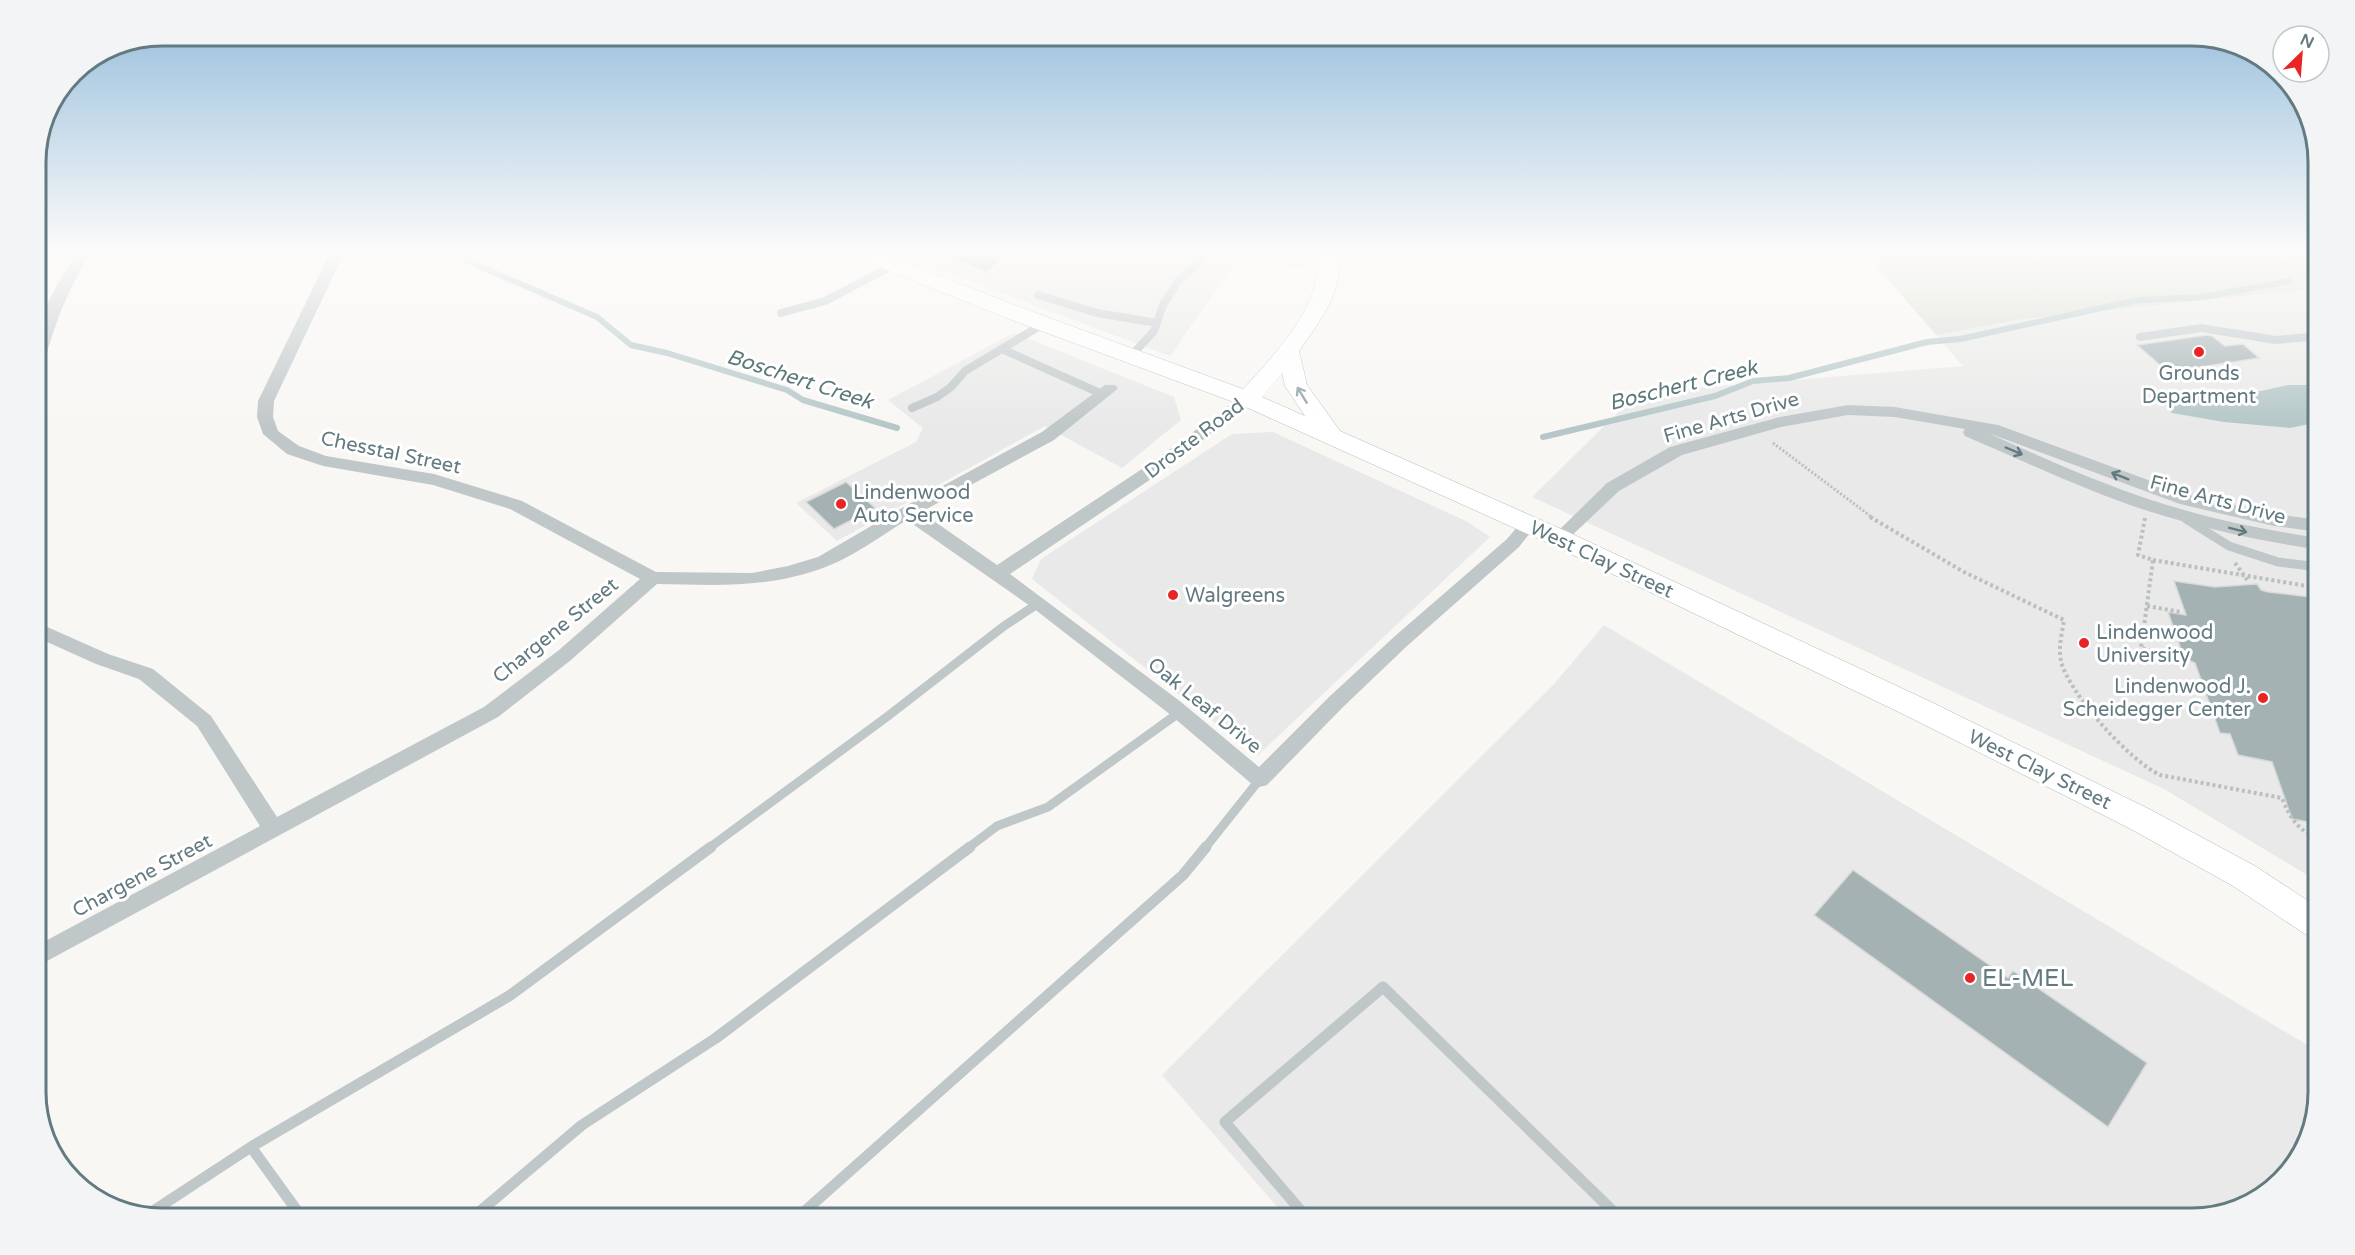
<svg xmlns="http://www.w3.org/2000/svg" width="2355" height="1255" viewBox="0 0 2355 1255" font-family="'Varela Round',sans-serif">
  <rect width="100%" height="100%" fill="#f8f7f4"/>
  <!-- built -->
  <path fill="#e8e9e8" d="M889 251H1303L1309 269 1236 261 1170 356Z
    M1864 251H2319V882L2164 789 1532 497 1638 393 1963 366Z
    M1014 333 1174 397 1181 420 1122 468 1045 426 837 541 796 503 916 442 923 428 888 400Z
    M1273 432 1468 522 1490 537 1257 756 1032 579 1041 559 1232 434Z
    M1604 625 2319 1052V1092L2306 1149 2256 1202 2193 1219H1288L1162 1075 1554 684Z"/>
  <!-- green -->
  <path fill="#d9ddd3" d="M1864 251H2306L2319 261V288L2022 319 1936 335Z"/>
  <!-- water -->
  <path fill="#b5c7c8" d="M2288 385H2308L2319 388V422L2290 428 2224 422 2172 413 2160 399 2261 391Z"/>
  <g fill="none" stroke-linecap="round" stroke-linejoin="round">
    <!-- stream -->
    <path stroke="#b5c7c8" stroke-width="6" d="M465 260 597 317 631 345 667 353 787 390 803 400 897 428
      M1543 437 1715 396 1753 381 1789 378 1927 342 1960 339 2138 300 2203 297 2289 281"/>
  </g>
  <!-- building -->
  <path fill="#a5b2b4" stroke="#d9d9d7" stroke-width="1.5" d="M936 251H1012L986 272Z
    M2207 335 2212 336 2225 346 2243 344 2259 358 2168 372 2137 345Z
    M846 482 875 508 834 529 806 502Z
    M2174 581 2215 587 2257 584 2261 590 2268 592 2319 598V824L2292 819 2272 762 2238 755 2230 734 2220 733 2195 663 2184 658 2168 612 2186 615Z
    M1853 870 2008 978 2013 971 2147 1063 2108 1127 1814 915Z"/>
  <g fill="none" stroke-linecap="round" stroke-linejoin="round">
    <!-- secondary casing -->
    <g stroke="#b0babc" stroke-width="1">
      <path id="secondary" d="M847 251H875L1025 309 1243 389C1274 356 1327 300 1317 251H1337C1346 289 1320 321 1299 351L1307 385 1340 431 1568 532 1929 701 2151 810 2255 866 2319 908V941L2308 936 2233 886 2129 828 1909 717 1550 544 1239 404 1009 319 850 255ZM1282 373 1285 386 1305 416 1262 397Z"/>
    </g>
    <!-- path-far1 -->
    <path stroke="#babfc0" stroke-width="3" stroke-dasharray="2 2" stroke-linecap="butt" d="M1773 443 1873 518"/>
    <!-- path -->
    <path stroke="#babfc0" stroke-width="4" stroke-dasharray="3 3" stroke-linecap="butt" d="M1870 517 1964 572 2064 620C2062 633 2058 648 2061 661 2069 694 2130 761 2160 775L2282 798C2290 818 2298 831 2319 838
      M2145 518 2138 555 2153 560 2141 648 2187 662
      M2153 560 2319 588
      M2235 563 2248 581
      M2147 606 2181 612"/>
    <!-- lane-far2 -->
    <path stroke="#c0c7c9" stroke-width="8" d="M1038 295 1097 313 1157 323
      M781 313 825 301 894 265
      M2140 337 2201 328 2276 340 2319 336
      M1002 349 1102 394
      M1131 356 1154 331 1163 305 1179 280 1211 251
      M912 408 937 397 951 387 965 371 1043 324"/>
    <!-- lane-far1 -->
    <path stroke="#c0c7c9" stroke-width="9" d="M2186 519 2229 546 2278 562 2319 567
      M709 848 888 716 1004 626 1039 603
      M968 848 997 826 1048 807 1180 712
      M1205 848 1260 779"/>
    <!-- lane -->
    <path stroke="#c0c7c9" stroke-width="11" d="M251 1147 303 1219
      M147 1215 251 1147 509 996 711 847
      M471 1219 582 1125 716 1038 970 847
      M796 1219 1183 875 1206 847
      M1308 1219 1225 1122 1383 987 1621 1219"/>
    <!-- street -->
    <path fill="#c0c7c9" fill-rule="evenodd" d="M79 251H93C68 287 54 325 43 367L36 372C36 361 35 349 36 339 41 308 62 276 79 251Z
      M331 251H345L274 401 273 417 278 431 299 446 326 456 434 474 522 501 656 572 752 573 788 566 818 557 902 508 1042 432 1105 385H1115L1118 388 1115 391 1054 440 921 512 997 565 1151 463 1242 396H1252L1255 399 1252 402 1163 471 1010 574 1181 702 1259 767 1329 697 1395 636 1507 539 1523 520H1535L1537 524 1519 547 1407 646 1343 707 1267 785 1260 787 1253 785 1167 712 1033 608 907 520C882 535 856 555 828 566 769 589 719 585 657 584L571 660 498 717 36 967V946L260 826 197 726 139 679 96 664 36 637V622L108 654 153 669 211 716 277 817 484 707 559 650 640 579 510 509 433 485 323 466 287 454 263 434 257 417 258 401Z
      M2306 251H2319V259Z
      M1848 405 1895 407 1998 425 2189 495 2274 514 2319 520V532L2274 526 2180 504 1988 433C2052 462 2116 491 2184 510 2228 523 2274 531 2319 538V550C2261 541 2204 529 2148 511 2086 491 2026 462 1965 436L1963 432 1965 429 1895 417 1848 415 1781 427 1682 455 1619 491 1565 542H1553L1551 538 1607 483 1670 447 1780 417Z"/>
    <!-- secondary -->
    <use href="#secondary" fill="#fff" fill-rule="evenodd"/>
  </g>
  <!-- one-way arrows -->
  <defs><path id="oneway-shaft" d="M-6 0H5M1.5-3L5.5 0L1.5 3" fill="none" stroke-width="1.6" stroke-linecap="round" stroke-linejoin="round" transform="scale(1.5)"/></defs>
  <use stroke="#91a2a6" href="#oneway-shaft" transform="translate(1302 395) rotate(-121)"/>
  <g stroke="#627a80">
    <use href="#oneway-shaft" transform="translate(2014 451) rotate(23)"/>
    <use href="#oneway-shaft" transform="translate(2120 476) rotate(-158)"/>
    <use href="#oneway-shaft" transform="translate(2238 530) rotate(14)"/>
  </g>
  <!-- sky -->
  <linearGradient id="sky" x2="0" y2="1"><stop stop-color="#93bcdb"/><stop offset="0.59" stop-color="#fcfbfa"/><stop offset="1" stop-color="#fcfbfa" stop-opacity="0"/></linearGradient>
  <rect width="2355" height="427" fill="url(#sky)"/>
  <!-- markers -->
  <g fill="#e82425" stroke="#fff" stroke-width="2">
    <circle cx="2199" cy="352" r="6"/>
    <circle cx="841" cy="504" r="6"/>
    <circle cx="1173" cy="595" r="6"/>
    <circle cx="2084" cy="643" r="6"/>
    <circle cx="2263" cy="698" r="6"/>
    <circle cx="1970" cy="978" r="6"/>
  </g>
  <g text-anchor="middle" stroke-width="6" stroke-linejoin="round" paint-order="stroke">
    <!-- poi labels -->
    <g font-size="20" fill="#627a80" stroke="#fff" text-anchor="start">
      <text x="2199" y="380" text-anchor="middle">Grounds<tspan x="2199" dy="23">Department</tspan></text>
      <text x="853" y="499">Lindenwood<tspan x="853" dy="23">Auto Service</tspan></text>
      <text x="1185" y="602">Walgreens</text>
      <text x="2096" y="639">Lindenwood<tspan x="2096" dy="23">University</tspan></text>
      <text x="2251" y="693" text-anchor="end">Lindenwood J.<tspan x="2251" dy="23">Scheidegger Center</tspan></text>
    </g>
    <!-- street labels -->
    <g font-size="20" fill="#627a80" stroke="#fff">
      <text transform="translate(1731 417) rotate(-16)" y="7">Fine Arts Drive</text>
      <text transform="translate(1194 438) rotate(-37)" y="7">Droste Road</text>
      <text transform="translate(391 452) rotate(12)" y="7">Chesstal Street</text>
      <text transform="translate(2218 499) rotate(15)" y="7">Fine Arts Drive</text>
      <text transform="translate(1602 559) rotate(25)" y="7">West Clay Street</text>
      <text transform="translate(555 630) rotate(-39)" y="7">Chargene Street</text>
      <text transform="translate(1205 705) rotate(39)" y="7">Oak Leaf Drive</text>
      <text transform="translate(2040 769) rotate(26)" y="7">West Clay Street</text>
      <text transform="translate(142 875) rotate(-28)" y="7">Chargene Street</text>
    </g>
    <!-- water labels -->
    <g font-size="21" font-style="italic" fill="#5c7a7b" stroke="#fff">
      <text transform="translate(800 379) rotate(18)" y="7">Boschert Creek</text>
      <text transform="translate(1683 385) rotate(-14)" y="7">Boschert Creek</text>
    </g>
    <!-- near-poi labels -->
    <g font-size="24" fill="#627a80" stroke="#fff" text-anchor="start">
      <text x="1982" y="986">EL-MEL</text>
    </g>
  </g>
  <!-- crop -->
  <path d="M0 0H2355V1255H0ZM162 46H2192A116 116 0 0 1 2308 162V1092A116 116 0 0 1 2192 1208H162A116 116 0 0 1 46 1092V162A116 116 0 0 1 162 46Z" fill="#f2f4f5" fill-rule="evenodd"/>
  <path fill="none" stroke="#627a80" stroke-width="3" d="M162 46H2192A116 116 0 0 1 2308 162V1092A116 116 0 0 1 2192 1208H162A116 116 0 0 1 46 1092V162A116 116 0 0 1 162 46Z"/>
  <!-- north arrow -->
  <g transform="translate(2301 54) rotate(25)"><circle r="28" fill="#ffffff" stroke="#c0cacc" stroke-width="1.5"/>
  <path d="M0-4.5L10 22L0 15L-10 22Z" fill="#e82425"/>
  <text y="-9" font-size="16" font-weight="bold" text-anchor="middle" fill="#627a80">N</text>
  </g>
</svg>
